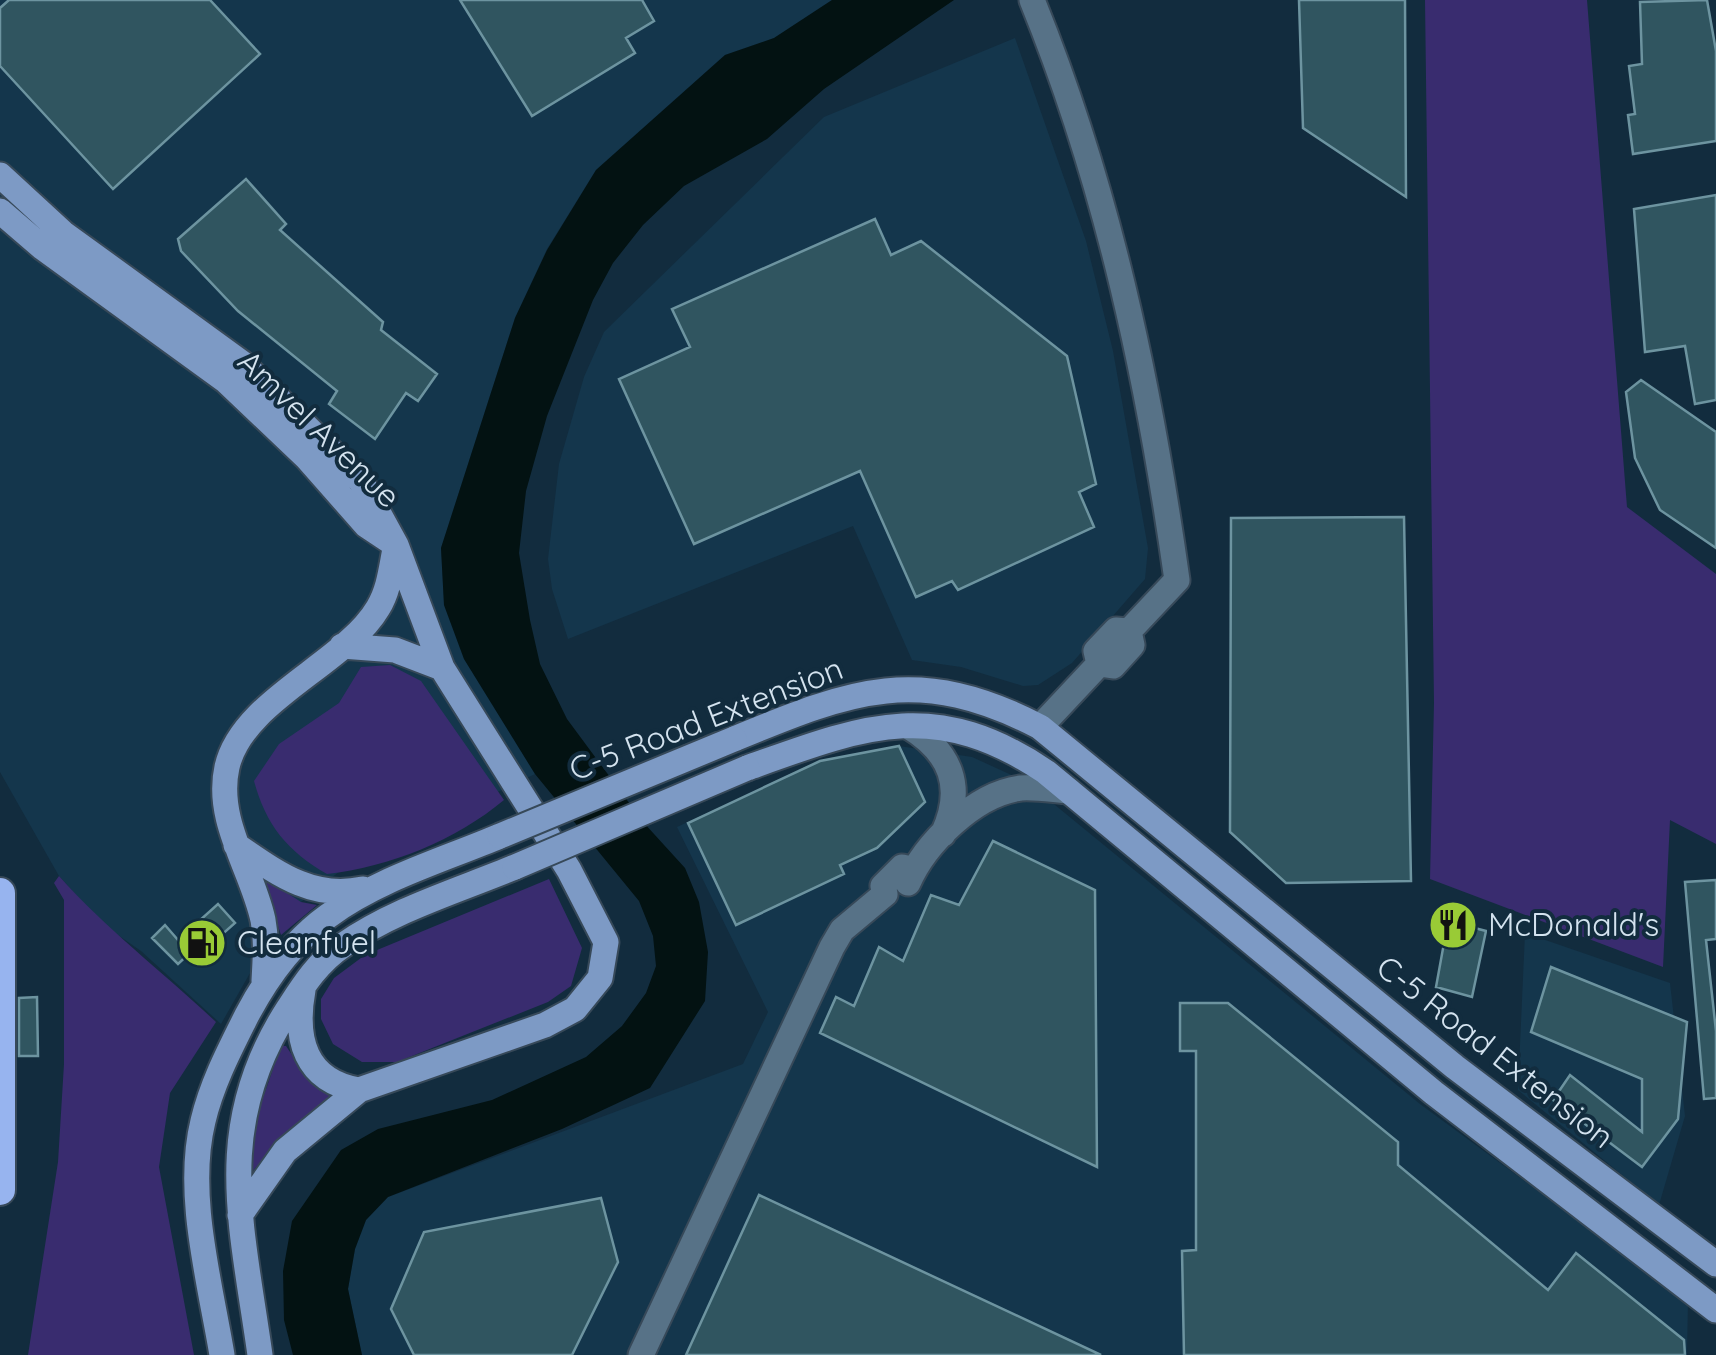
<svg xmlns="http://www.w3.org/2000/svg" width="1716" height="1355" viewBox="0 0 1716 1355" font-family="Quicksand,sans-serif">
  <rect width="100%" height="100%" fill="#122c3e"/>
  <!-- built -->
  <path fill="#14364c" d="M0 0H832L774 38 725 55 596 170 547 249 515 318 441 548 444 605 464 659 535 774 350 863 282 917 221 1024 141 951 102 924 59 876 0 772Z
    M1015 38 1086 241 1113 351 1148 548 1145 579 1072 663 1038 685 1023 686 961 667 912 660 853 526 568 639 552 589 548 559 559 464 584 377 604 332 824 117Z
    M899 746 972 757 1027 782 1420 1104 1688 1301 1687 1355H362L348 1289 355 1249 366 1220 388 1197 743 1064 768 1012 677 827 820 761Z
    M1525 933 1670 983 1685 1116 1659 1205 1518 1090Z"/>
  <!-- green -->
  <path fill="#392c6f" d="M1425 0H1587L1627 507 1716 574V844L1670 820 1663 967 1430 879 1434 703Z
    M390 665 421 681 504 800C456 840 390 867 327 874 287 851 266 825 254 781L279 744 339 703 361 667Z
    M59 876C107 930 163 972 216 1022L170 1093 159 1167 194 1355H28L58 1162 64 1064V900L54 883Z
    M262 877 301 902 317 905 281 935Z
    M549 879 582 948 571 986 548 1002 397 1062H362L333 1044 321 1019V999L334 978 365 955Z
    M281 1046H286L308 1079 335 1098 287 1133 249 1175 257 1115Z"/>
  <!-- water -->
  <path fill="#031212" d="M832 0H954L824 89 767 139 684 186 643 225 613 263 593 300 547 416 526 491 519 553 530 620 540 664 567 719 644 823 685 868 699 902 708 952 705 1001 650 1088 562 1129 388 1197 366 1220 355 1249 348 1289 362 1355H293L284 1320 283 1271 292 1221 341 1150 378 1129 492 1100 586 1057 622 1026 646 993 656 966 653 936 639 901 535 774 464 659 444 605 441 548 515 318 547 250 596 170 725 55 774 38Z"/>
  <!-- building -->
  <path fill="#305560" stroke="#6d94a0" stroke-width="2.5" d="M9 0H210L260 54 113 189 0 66V8Z
    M460 0H642L654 21 626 38 635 53 532 116Z
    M1299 0H1405L1406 197 1303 128Z
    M1707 0 1716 51V141L1633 154 1628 115 1635 114 1629 66 1642 64 1640 2Z
    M246 179 286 224 280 230 383 322 381 330 437 374 418 401 406 393 375 439 329 404 337 391 238 311 181 251 178 239Z
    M1716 195V400L1695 404 1685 346 1645 352 1634 209Z
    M875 219 891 255 921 241 1067 356 1096 484 1079 492 1094 527 958 590 952 581 916 597 860 471 694 544 619 379 690 347 672 309Z
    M1641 380 1716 432V548L1660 510 1635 458 1626 392Z
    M1404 517 1411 881 1286 883 1230 832 1231 518Z
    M899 746 925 802 877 848 840 865 844 874 736 925 688 823 820 761Z
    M993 841 1095 890 1097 1167 820 1033 836 997 854 1006 879 947 903 961 931 895 959 905Z
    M1716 880V939L1706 940 1716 1031V1098L1704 1099 1685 882Z
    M218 904 235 923 200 954 195 948 178 964 152 938 165 925 178 940Z
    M1448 921 1486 931 1472 997 1436 987Z
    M1551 967 1687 1022 1678 1119 1642 1167 1553 1100 1570 1075 1642 1132V1079L1531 1032Z
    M37 997 38 1056H19V998Z
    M1180 1003H1228L1398 1142V1165L1548 1290 1576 1253 1684 1340 1685 1355H1184L1182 1251 1196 1250V1051H1180Z
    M759 1195 1101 1355H686Z
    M601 1198 618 1262 572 1355H414L391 1309 424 1232Z"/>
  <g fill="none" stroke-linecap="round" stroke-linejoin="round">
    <!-- minor casing -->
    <g stroke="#374959" stroke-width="29">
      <path id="minor" d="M1032 0C1108 187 1149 381 1177 580L1129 631 1116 630 1096 651 1099 664
        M908 726C951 752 965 787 943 834
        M1040 727 1099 664 1113 666 1132 645 1129 631
        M908 883C925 844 974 794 1021 788 1037 787 1054 790 1069 791
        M641 1355 832 947 842 930 885 894 883 886 902 867 911 869"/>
    </g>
    <!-- major casing -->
    <g stroke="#374959" stroke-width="29">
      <path id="major" d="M0 175 63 233 242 363 361 481 396 545 442 668 569 870 606 942 600 978 575 1009 545 1025 359 1090 285 1151 240 1215
        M0 211 43 248 226 381 307 458 366 525 396 545
        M342 646 395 650 442 668
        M734 739C852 690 919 664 1040 727L1455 1067 1716 1264
        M747 768C864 726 935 697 1046 772L1434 1093 1716 1310
        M236 845C277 873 312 900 363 889
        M264 981C265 960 267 941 263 920 252 869 215 821 227 767 242 700 345 664 378 608 389 590 391 569 395 549
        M303 990C294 1039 305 1081 359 1090
        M222 1355C210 1282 185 1194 203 1121 212 1083 230 1049 247 1015 267 977 292 942 328 916 378 879 443 860 500 836
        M260 1355C242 1225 212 1127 288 1009 303 986 318 962 342 946 393 910 457 891 515 867"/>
    </g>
    <!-- highway casing -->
    <g stroke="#374959" stroke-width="34">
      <path id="highway" d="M0 893V1190"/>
    </g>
    <!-- minor -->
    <use href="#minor" stroke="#577287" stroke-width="25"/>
    <!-- major -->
    <use href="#major" stroke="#7d9ac5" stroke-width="25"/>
    <!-- highway -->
    <use href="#highway" stroke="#97b4ef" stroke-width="30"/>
    <!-- major-bridge casing -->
    <g stroke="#374959" stroke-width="29" stroke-linecap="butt">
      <path id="major-bridge" d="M500 836 734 739
        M515 867 747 768"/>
    </g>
    <!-- major-bridge -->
    <use href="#major-bridge" stroke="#7d9ac5" stroke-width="25"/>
  </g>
  <!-- icons -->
  <defs>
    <g id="restaurant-disc" transform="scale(2.5)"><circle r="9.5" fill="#99cb36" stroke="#122c3e"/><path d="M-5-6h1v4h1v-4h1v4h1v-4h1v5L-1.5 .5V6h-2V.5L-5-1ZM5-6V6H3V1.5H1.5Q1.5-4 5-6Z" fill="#111"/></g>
    <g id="fuel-disc" transform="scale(2.5)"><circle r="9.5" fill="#99cb36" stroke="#122c3e"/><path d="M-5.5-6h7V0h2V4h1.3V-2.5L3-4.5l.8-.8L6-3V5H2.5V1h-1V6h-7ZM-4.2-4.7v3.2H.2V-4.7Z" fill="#111"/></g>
  </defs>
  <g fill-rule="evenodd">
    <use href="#restaurant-disc" x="1453" y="925"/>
    <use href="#fuel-disc" x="202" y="943"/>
  </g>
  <g text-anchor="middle" stroke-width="8" stroke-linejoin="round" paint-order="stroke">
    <!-- street labels -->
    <g font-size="32" fill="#d4e3ef" stroke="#122c3e">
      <text transform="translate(319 429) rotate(44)" y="11">Amvel Avenue</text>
      <text transform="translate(706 719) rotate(-21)" y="11">C-5 Road Extension</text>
      <text transform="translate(1495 1052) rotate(38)" y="11">C-5 Road Extension</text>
    </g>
    <!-- poi labels -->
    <g font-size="32" fill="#d4e3ef" stroke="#122c3e" text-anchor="start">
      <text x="1488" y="936">McDonald's</text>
      <text x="237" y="954">Cleanfuel</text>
    </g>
  </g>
</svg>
